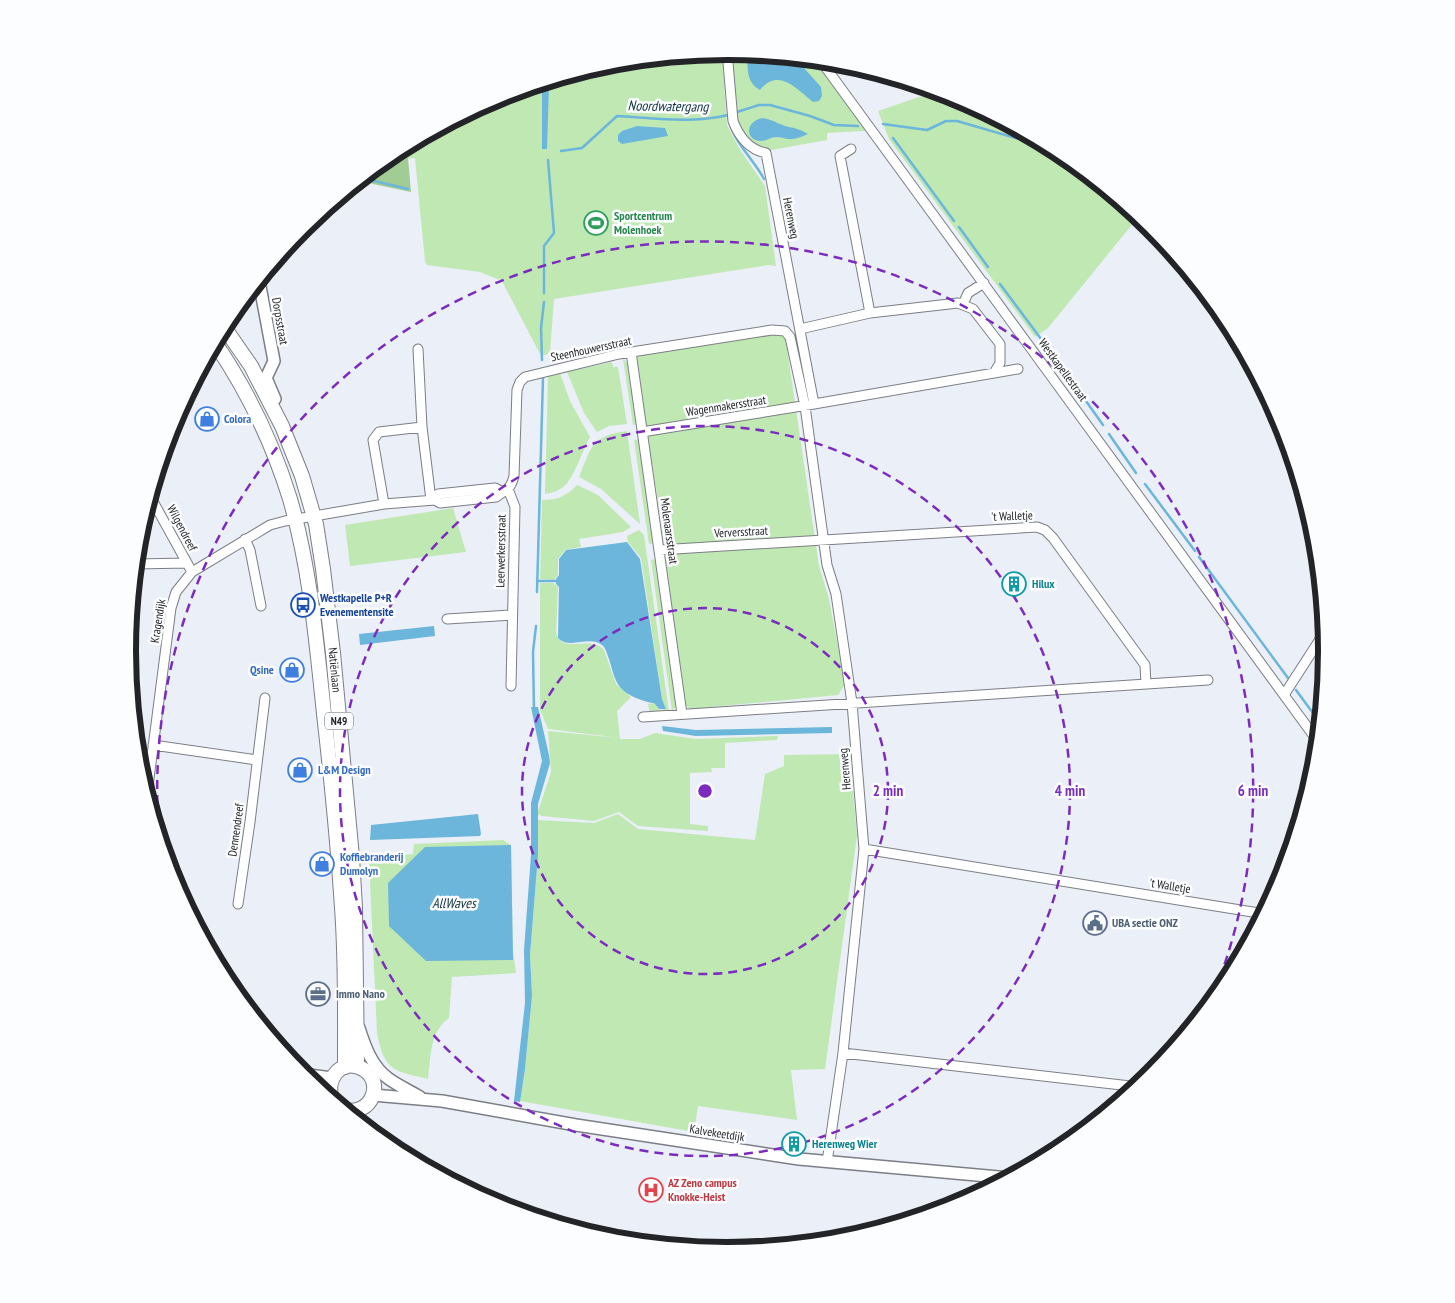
<svg xmlns="http://www.w3.org/2000/svg" width="1455" height="1303" viewBox="0 0 1455 1303" font-family="'PT Sans Narrow',sans-serif">
  <rect width="100%" height="100%" fill="#ebeff7"/>
  <!-- green -->
  <path fill="#c0e8b3" d="M722 52 727 125 739 148 765 186 776 266 768 265 554 299 550 353 541 356 502 281 480 272 427 265 425 261 415 158 384 161 394 152 498 97 611 63Z
    M731 52 817 60 867 129 864 131 827 133V140L766 151 765 147 757 148 742 133 737 119Z
    M919 85 957 97 1061 153 1139 216 1048 328 1035 337 889 139 878 111 925 95Z
    M784 328 819 566 829 599 845 684 838 695 690 709 685 705 659 507 648 439 636 349Z
    M623 359 629 364 638 424 633 425Z
    M612 362 613 367H618L627 424 609 426 597 432 584 413 567 372Z
    M560 373 570 401 590 437C582 450 573 484 560 489 556 492 550 493 545 494L548 376Z
    M627 431 640 524 601 489 579 477C592 446 591 436 627 431Z
    M640 439 655 543 649 544 634 440Z
    M577 485 598 495 631 527 623 532 579 539 581 547 565 550 558 559V575L554 580 540 579 542 500C557 500 567 496 577 485Z
    M453 508 466 552 350 566 345 525Z
    M639 530 644 535 669 712 650 713 648 704 654 703 659 710 666 709 662 699 641 558 628 542 627 536Z
    M656 559 677 705 672 711 651 560Z
    M540 583H553L558 587 556 632C561 656 591 634 604 650L616 684 631 697 617 711 620 739H640L655 733 696 739 778 736 777 740 725 743V768H711L712 772 690 773V824L708 826V831L638 826 619 812 594 821 542 816 537 814 551 772 548 731 620 738 548 729 540 710Z
    M850 754 857 836 825 1069 791 1070 797 1120 698 1106 694 1132 520 1101 525 1069 532 996 530 955 538 855 537 820 594 823 618 814 638 829 755 840 765 774 784 766V755Z
    M503 840 511 845 513 951 516 973 452 977 449 1018C429 1032 431 1058 428 1079 394 1071 384 1071 377 1033L369 859 413 854 414 844Z"/>
  <!-- forest -->
  <path fill="#a1cd94" d="M408 158 411 192 373 184 362 179 384 161Z"/>
  <!-- water -->
  <path fill="#6bb6da" d="M748 53 795 58 821 87 822 96 819 101 813 102C797 89 778 67 760 90 746 83 747 67 748 53Z
    M542 85H549L547 149H542Z
    M762 118C771 119 777 123 785 126 794 128 800 129 808 134 803 136 797 139 792 139 787 140 782 137 776 137 771 137 766 141 761 141 747 141 743 123 762 118Z
    M637 126 665 128 668 136 622 144 618 141V135L622 131Z
    M627 542 640 559 662 699 666 709H659L654 703C648 703 642 700 636 698 615 689 615 678 609 659 607 654 606 648 602 645 589 635 570 650 558 638L559 587 556 584V579L559 575V559L566 550Z
    M434 626 435 636 360 645 359 634Z
    M531 707H538L549 755 550 763 538 804V855L530 955 532 996 525 1069 520 1102 514 1101 525 1003 524 950 531 855V803L542 761Z
    M662 726 696 730 832 727V733L696 736 663 731Z
    M478 814 481 834 480 836 370 840 371 825Z
    M511 845 513 960 426 961 389 926 388 883 425 847Z"/>
  <g fill="none" stroke-linecap="round" stroke-linejoin="round">
    <!-- stream -->
    <path stroke="#6bb6da" stroke-width="2.5" d="M737 112 759 105H770L810 116 834 125 858 126
      M883 124 927 130 946 121H957L1057 150
      M893 138 954 221
      M561 151 582 148 617 116C653 118 692 124 728 115 732 141 752 157 764 179
      M362 178 408 189
      M959 227 988 267
      M1000 284 1047 347
      M544 293V246L554 233 548 160
      M1054 356 1103 425
      M542 360 541 328 544 302
      M1109 434 1136 473
      M1145 484 1195 551
      M1199 557 1288 678
      M537 581H558
      M537 592 543 377
      M1296 690 1321 724
      M534 711 533 652 536 626"/>
    <!-- minor casing -->
    <g stroke="#7b7e85" stroke-width="11">
      <path id="minor" d="M727 51 733 121C739 137 750 150 766 153L814 404
        M821 61 1319 743
        M851 149 840 156 870 313 958 303 973 309 1000 344V363L994 373
        M963 304 968 293 984 283
        M800 329 870 313
        M631 352 682 714
        M422 427 431 500
        M642 432 814 404 1018 369
        M508 489 515 507 511 686
        M150 496 192 572
        M435 500 438 494 495 488 503 492C510 488 512 484 514 476L517 390 520 382 525 377 619 354 772 330 785 331 790 337 805 406 827 565 836 594 852 703 864 849 843 1053 827 1162
        M384 504 373 440 379 432 422 427 418 349
        M245 539 250 550 261 606
        M659 550 1037 527 1045 530 1053 538 1145 665 1146 684
        M136 564 187 563
        M447 619 512 615
        M1284 695 1326 630
        M643 717 1208 680
        M153 745 257 760
        M147 794 171 608 176 592 192 572 270 525 285 521 384 504 435 500 440 503 496 497 503 492
        M864 849 1265 914
        M238 904 250 822 265 698
        M843 1053 1139 1087"/>
    </g>
    <!-- tertiary casing -->
    <g stroke="#7b7e85" stroke-width="14">
      <path id="tertiary" d="M259 281 274 361 266 378 275 399
        M359 1028C365 1047 372 1067 389 1079 399 1086 410 1091 420 1097
        M301 1074 332 1078
        M316 1087 329 1089
        M373 1095 442 1101 576 1125 799 1159 1010 1178"/>
    </g>
    <!-- primary casing -->
    <g stroke="#7b7e85" stroke-width="16">
      <g id="primary">
        <path id="s1" d="M224 327 251 366 282 426 302 476 316 524 323 569 333 653 352 857 355 908 357 1066"/>
        <path d="M215 343C247 390 273 444 290 499 311 571 317 649 325 723 332 785 338 846 342 908 346 961 345 1014 345 1067"/>
        <path d="M333 1101C323 1082 340 1058 361 1068 387 1080 371 1119 343 1109"/>
      </g>
    </g>
    <!-- minor -->
    <use href="#minor" stroke="#fff" stroke-width="9"/>
    <!-- tertiary -->
    <use href="#tertiary" stroke="#fff" stroke-width="11"/>
    <!-- primary -->
    <use href="#primary" stroke="#fff" stroke-width="14"/>
  </g>
  <!-- distance rings -->
  <g fill="none" stroke="#7b2cbf" stroke-width="2.5" stroke-dasharray="9 6">
    <circle cx="705" cy="791" r="183"/>
    <circle cx="705" cy="791" r="365"/>
    <path d="M159 834A548 548 0 1 1 1209 1005"/>
  </g>
  <!-- icons -->
  <defs>
    <g id="stadium-ring" transform="scale(1.25)"><circle r="9.5" fill="#fcfdfe" stroke="#2e9e5b" stroke-width="1.5"/><path d="M0-5a6.5 5 0 1 0 0 10a6.5 5 0 1 0 0-10ZM-3.5-1.8h7v3.6h-7Z" fill="#2e9e5b"/></g>
    <g id="shop-ring" transform="scale(1.25)"><circle r="9.5" fill="#fcfdfe" stroke="#3f7fe0" stroke-width="1.5"/><path d="M-5-2.5h2.3a2.7 3.5 0 0 1 5.4 0H5L5.5 6h-11ZM-1.5-2.5h3a1.5 2.3 0 0 0-3 0Z" fill="#3f7fe0"/></g>
    <g id="building-ring" transform="scale(1.25)"><circle r="9.5" fill="#fcfdfe" stroke="#0f9aa8" stroke-width="1.5"/><path d="M-4-6H4V6H1V3H-1V6H-4ZM-2.5-4.3h1.7v1.8h-1.7ZM.8-4.3h1.7v1.8H.8ZM-2.5-1h1.7V.8h-1.7ZM.8-1h1.7V.8H.8Z" fill="#0f9aa8"/></g>
    <g id="bus-ring" transform="scale(1.25)"><circle r="9.5" fill="#fcfdfe" stroke="#1a4fb4" stroke-width="1.5"/><path d="M-5-6H5V4H4V6H2V4H-2V6H-4V4H-5ZM-3.5-4V0h7V-4ZM-3.5 1.2v1.5H-2V1.2ZM2 1.2v1.5H3.5V1.2Z" fill="#1a4fb4"/></g>
    <g id="civic-ring" transform="scale(1.25)"><circle r="9.5" fill="#fcfdfe" stroke="#5c6f8a" stroke-width="1.5"/><path d="M-.6-6.5H3V-4.5H.6V-3L4-1V1h2V6H-6V1h2V-1L-.6-3ZM-1.2 2.5V6h2.4V2.5Z" fill="#5c6f8a"/></g>
    <g id="office-ring" transform="scale(1.25)"><circle r="9.5" fill="#fcfdfe" stroke="#5c6f8a" stroke-width="1.5"/><path d="M-6-3h4V-5.5h4V-3h4V5H-6ZM-1-4.5V-3h2v-1.5ZM-6 0V1H6V0Z" fill="#5c6f8a"/></g>
    <g id="hospital-ring" transform="scale(1.25)"><circle r="9.5" fill="#fcfdfe" stroke="#e0444e" stroke-width="1.5"/><path d="M-5-5h3v3.5h4V-5h3V5h-3V1.5h-4V5h-3Z" fill="#e0444e"/></g>
  </defs>
  <g fill-rule="evenodd">
    <use href="#stadium-ring" x="596" y="223"/>
    <use href="#shop-ring" x="207" y="419"/>
    <use href="#building-ring" x="1014" y="584"/>
    <use href="#bus-ring" x="303" y="605"/>
    <use href="#shop-ring" x="292" y="670"/>
    <use href="#shop-ring" x="300" y="770"/>
    <use href="#shop-ring" x="322" y="864"/>
    <use href="#civic-ring" x="1095" y="923"/>
    <use href="#office-ring" x="318" y="994"/>
    <use href="#building-ring" x="794" y="1144"/>
    <use href="#hospital-ring" x="651" y="1190"/>
  </g>
  <g text-anchor="middle" stroke-width="5" stroke-linejoin="round" paint-order="stroke">
    <!-- shield labels -->
    <rect fill="#fcfdfe" stroke="#646568" stroke-width="1" x="325" y="712.5" width="28" height="17" rx="4"/>
    <g font-size="11" font-weight="bold" fill="#232427">
      <text x="339" y="725">N49</text>
    </g>
    <!-- leisure labels -->
    <g font-size="12" font-weight="bold" fill="#27864d" stroke="#fcfdfe" text-anchor="start">
      <text x="614" y="220">Sportcentrum<tspan x="614" dy="14">Molenhoek</tspan></text>
    </g>
    <!-- street labels -->
    <g font-size="12" fill="#232427" stroke="#fcfdfe">
      <text transform="translate(791 218) rotate(79)" y="4">Herenweg</text>
      <text transform="translate(280 321) rotate(80)" y="4">Dorpsstraat</text>
      <text transform="translate(591 349) rotate(-12)" y="4">Steenhouwersstraat</text>
      <text transform="translate(1063 370) rotate(54)" y="4">Westkapellestraat</text>
      <text transform="translate(726 406) rotate(-9)" y="4">Wagenmakersstraat</text>
      <text transform="translate(1012 516) rotate(-2)" y="4">'t Walletje</text>
      <text transform="translate(182 528) rotate(62)" y="4">Wilgendreef</text>
      <text transform="translate(669 531) rotate(82)" y="4">Molenaarsstraat</text>
      <text transform="translate(741 532) rotate(-3)" y="4">Verversstraat</text>
      <text transform="translate(501 551) rotate(-89)" y="4">Leerwerkersstraat</text>
      <text transform="translate(158 621) rotate(-81)" y="4">Kragendijk</text>
      <text dy="4" stroke="none"><textPath href="#s1" startOffset="366">Natiënlaan</textPath></text>
      <text transform="translate(845 769) rotate(-95)" y="4">Herenweg</text>
      <text transform="translate(236 830) rotate(-82)" y="4">Dennendreef</text>
      <text transform="translate(1170 886) rotate(9)" y="4">'t Walletje</text>
      <text transform="translate(717 1133) rotate(9)" y="4">Kalvekeetdijk</text>
    </g>
    <!-- shop labels -->
    <g font-size="12" font-weight="bold" fill="#366cbe" stroke="#fcfdfe" text-anchor="start">
      <text x="224" y="423">Colora</text>
      <text x="274" y="674" text-anchor="end">Qsine</text>
      <text x="318" y="774">L&amp;M Design</text>
      <text x="340" y="861">Koffiebranderij<tspan x="340" dy="14">Dumolyn</tspan></text>
    </g>
    <!-- culture labels -->
    <g font-size="12" font-weight="bold" fill="#0d838f" stroke="#fcfdfe" text-anchor="start">
      <text x="1032" y="588">Hilux</text>
      <text x="812" y="1148">Herenweg Wier</text>
    </g>
    <!-- transit labels -->
    <g font-size="12" font-weight="bold" fill="#164399" stroke="#fcfdfe" text-anchor="start">
      <text x="320" y="602">Westkapelle P+R<tspan x="320" dy="14">Evenementensite</tspan></text>
    </g>
    <!-- service labels -->
    <g font-size="12" font-weight="bold" fill="#4e5e75" stroke="#fcfdfe" text-anchor="start">
      <text x="1112" y="927">UBA sectie ONZ</text>
      <text x="336" y="998">Immo Nano</text>
    </g>
    <!-- health labels -->
    <g font-size="12" font-weight="bold" fill="#be3a42" stroke="#fcfdfe" text-anchor="start">
      <text x="668" y="1187">AZ Zeno campus<tspan x="668" dy="14">Knokke-Heist</tspan></text>
    </g>
    <!-- water labels -->
    <g font-size="14" font-style="italic" fill="#103242" stroke="#fcfdfe">
      <text transform="translate(668 106) rotate(1)" y="5">Noordwatergang</text>
      <text x="454" y="908">AllWaves</text>
    </g>
  </g>
  <!-- crop -->
  <path d="M0 0H1455V1303H0ZM136 651a591 591 0 1 1 1182 0a591 591 0 1 1-1182 0Z" fill="#fcfdfe" fill-rule="evenodd"/>
  <path fill="none" stroke="#232427" stroke-width="6" d="M136 651a591 591 0 1 1 1182 0a591 591 0 1 1-1182 0Z"/>
  <circle cx="705" cy="791" r="8" fill="#7b2cbf" stroke="#fcfdfe" stroke-width="2.5"/>
  <g font-size="15" text-anchor="middle" font-weight="bold" fill="#7b2cbf" stroke="#fcfdfe" stroke-width="5" stroke-linejoin="round" paint-order="stroke">
    <text x="888" y="796">2 min</text>
    <text x="1070" y="796">4 min</text>
    <text x="1253" y="796">6 min</text>
  </g>
</svg>
